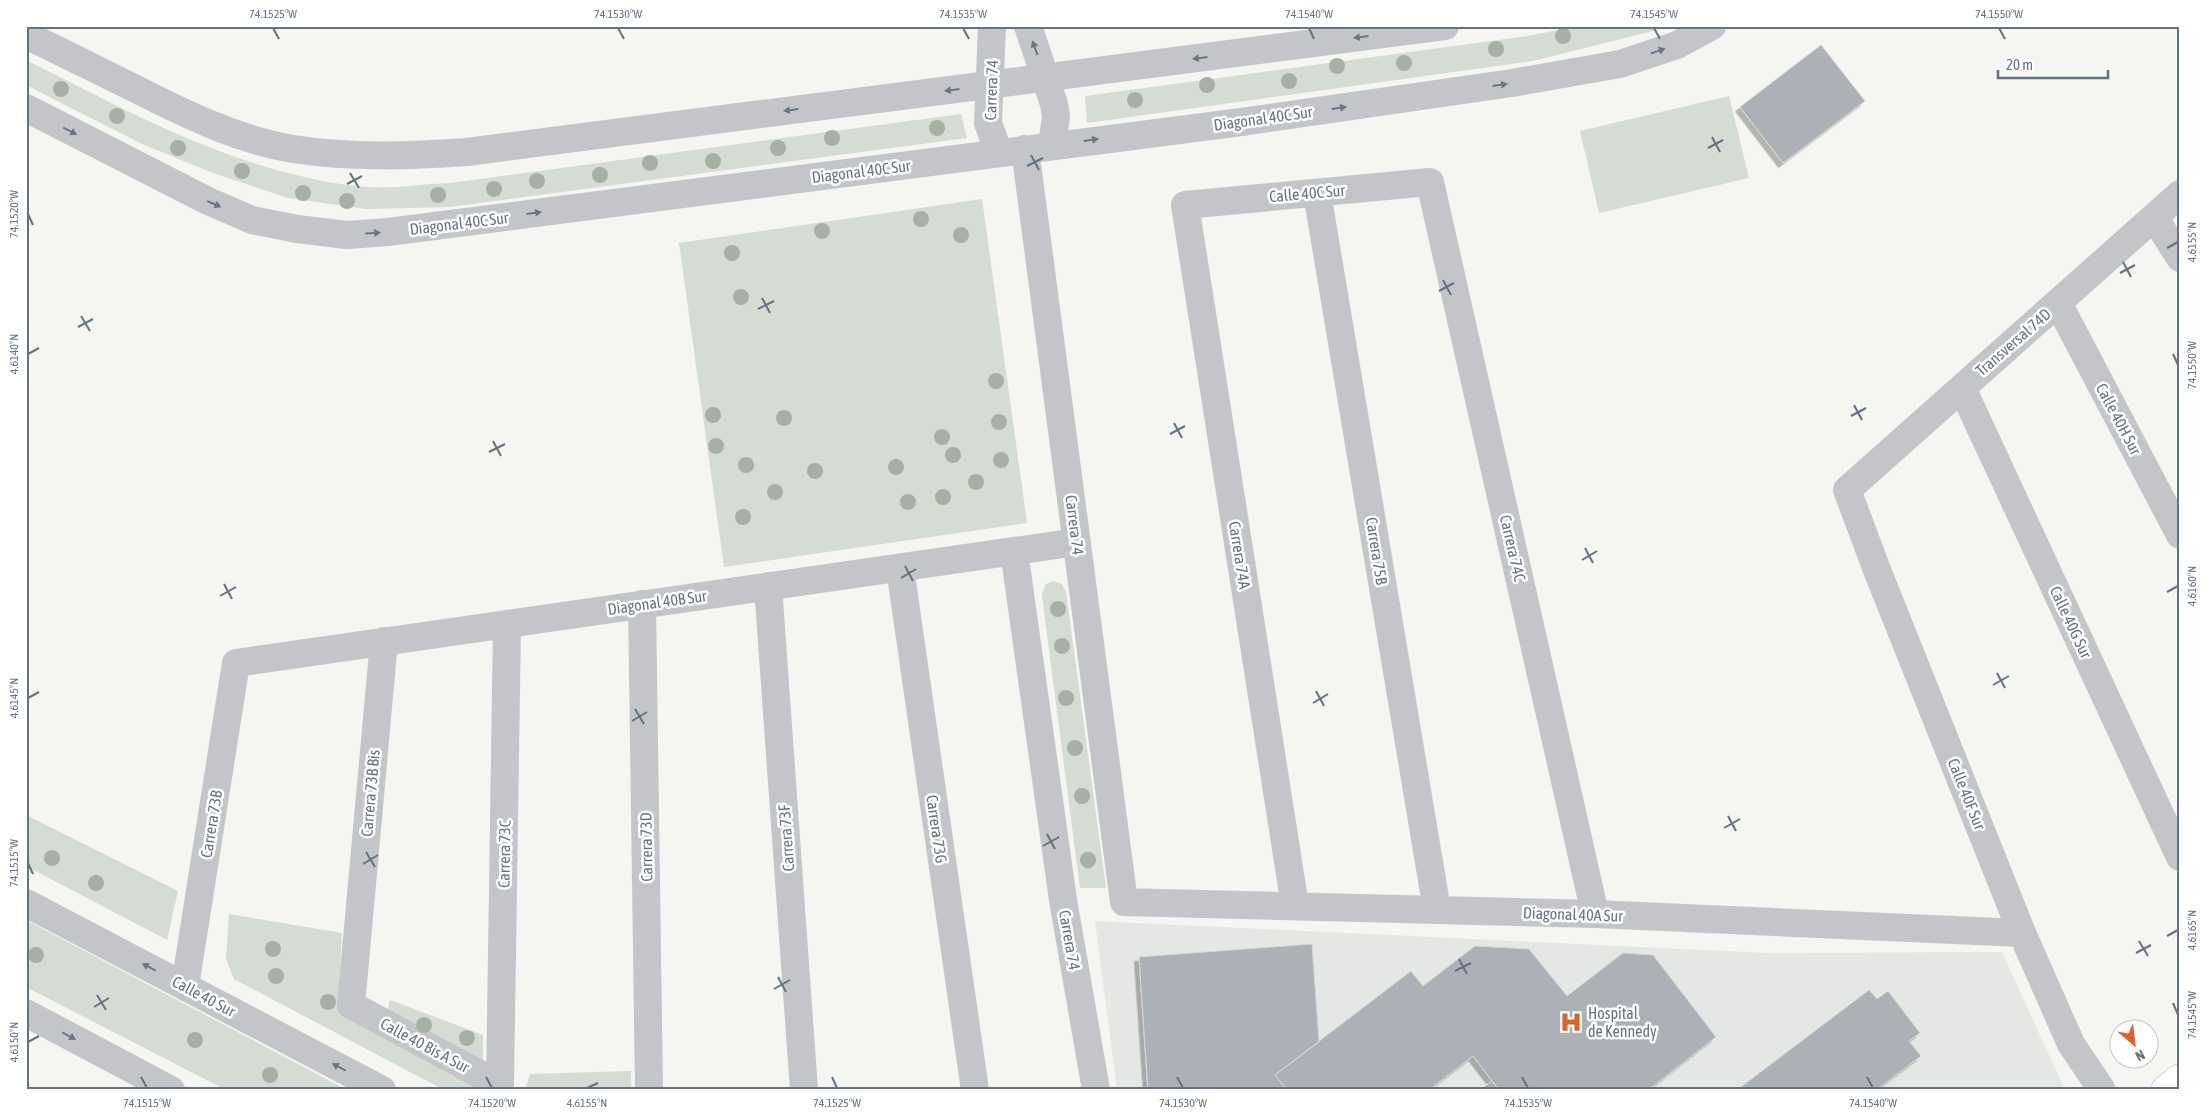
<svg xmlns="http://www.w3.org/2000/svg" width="2206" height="1116" viewBox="0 0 2206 1116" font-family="'Asap Condensed',sans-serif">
  <defs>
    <filter id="shadow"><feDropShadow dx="-4.5" dy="4.5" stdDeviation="0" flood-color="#0004"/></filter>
  </defs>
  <rect width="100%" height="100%" fill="#f5f5f1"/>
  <!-- built -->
  <path fill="#e5e7e5" d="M1095 921 1768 953 2002 952 2065 1090H1117Z"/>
  <!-- green -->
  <path fill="#d5dcd3" d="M1579 26H1665L1657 30 1533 61 1087 123 1085 96 1528 36Z
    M26 60C136 115 242 175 366 187 393 189 423 184 450 183L961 114 967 138 450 207 366 209 288 198 213 173 142 144 26 85Z
    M1729 96 1749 178 1599 213 1580 131Z
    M982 199 1027 523 724 567 679 243Z
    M1053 581 1062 584 1066 592 1106 888H1080L1042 596 1045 585Z
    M26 815 178 891 167 940 26 866Z
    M229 914 342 933 338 1006 492 1090H444L234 979 226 959Z
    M26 920 347 1090H226L26 987Z
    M390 1000 483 1035V1062L387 1013Z
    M631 1071V1090H525L530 1074Z"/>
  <!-- building -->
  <path fill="#abb1b7" stroke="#d6d6d4" filter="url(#shadow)" d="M1821 45 1865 101 1783 163 1740 107Z
    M1312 944 1319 1042 1275 1075 1287 1090H1148L1139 957Z
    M1475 946 1529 949 1567 996 1623 953 1653 955 1716 1037 1648 1090H1499L1473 1056 1429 1090H1287L1275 1075 1411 971 1423 986Z
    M1869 990 1877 999 1888 991 1920 1033 1909 1041 1921 1056 1876 1090H1737Z
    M1492 1081 1499 1090H1480Z"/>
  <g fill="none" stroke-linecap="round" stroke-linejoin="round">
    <!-- major casing -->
    <g stroke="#b3b7bb" stroke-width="29">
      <path id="major" d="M2165 1090 2180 1078"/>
    </g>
    <!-- minor -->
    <path stroke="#c3c5c9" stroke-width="28" d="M992 26 988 123 999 153
      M1028 26 1054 104 1056 117 1052 145
      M26 35C64 53 101 72 138 90 187 115 239 140 293 149 351 158 409 156 467 152L1445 26
      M26 108 208 201 252 220 297 229 347 235 388 232 1234 123 1512 83 1620 64 1677 45 1712 26
      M1025 149 1124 902 1595 914 2022 933
      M1317 193 1437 910
      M2154 217 2180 258
      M2058 303 2180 535
      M1962 388 2180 857
      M1014 551 1063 900 1096 1090
      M900 568 975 1090
      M768 586 804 1090
      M642 604 649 1090
      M384 641 351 1005 500 1085 507 624
      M26 903 382 1090
      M1295 906 1185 205 1430 182 1595 914
      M185 986 236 663 1077 542
      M26 1013 171 1090
      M2102 1090 2071 1044 2022 933 1877 570 1847 490 2180 194"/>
    <!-- major -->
    <use href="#major" stroke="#fff" stroke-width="28"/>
  </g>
  <!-- trees -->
  <g fill="#a6b1a3">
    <circle cx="1563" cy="36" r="8"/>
    <circle cx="1496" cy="49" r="8"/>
    <circle cx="1404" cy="63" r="8"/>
    <circle cx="1337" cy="66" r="8"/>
    <circle cx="1289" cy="81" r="8"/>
    <circle cx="1207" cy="85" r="8"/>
    <circle cx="61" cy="89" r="8"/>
    <circle cx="1135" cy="100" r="8"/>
    <circle cx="117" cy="116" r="8"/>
    <circle cx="937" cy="128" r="8"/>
    <circle cx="832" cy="138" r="8"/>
    <circle cx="178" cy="148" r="8"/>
    <circle cx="778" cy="148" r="8"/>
    <circle cx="713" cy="161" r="8"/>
    <circle cx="650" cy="163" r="8"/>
    <circle cx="242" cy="171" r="8"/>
    <circle cx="600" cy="175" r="8"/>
    <circle cx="537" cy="181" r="8"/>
    <circle cx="494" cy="189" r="8"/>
    <circle cx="303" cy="193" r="8"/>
    <circle cx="438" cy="195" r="8"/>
    <circle cx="347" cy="201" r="8"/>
    <circle cx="921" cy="219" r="8"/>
    <circle cx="822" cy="231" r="8"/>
    <circle cx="961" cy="235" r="8"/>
    <circle cx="732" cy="253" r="8"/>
    <circle cx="741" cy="297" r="8"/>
    <circle cx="996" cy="381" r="8"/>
    <circle cx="713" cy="415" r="8"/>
    <circle cx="784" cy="418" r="8"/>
    <circle cx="999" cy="422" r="8"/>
    <circle cx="942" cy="437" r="8"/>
    <circle cx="716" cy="446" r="8"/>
    <circle cx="953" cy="455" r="8"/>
    <circle cx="1001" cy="460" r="8"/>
    <circle cx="746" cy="465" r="8"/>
    <circle cx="896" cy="467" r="8"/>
    <circle cx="815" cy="471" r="8"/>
    <circle cx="976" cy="482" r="8"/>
    <circle cx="775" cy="492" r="8"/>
    <circle cx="943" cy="497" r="8"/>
    <circle cx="908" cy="502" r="8"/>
    <circle cx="743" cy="517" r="8"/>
    <circle cx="1058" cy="609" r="8"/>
    <circle cx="1062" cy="646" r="8"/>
    <circle cx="1066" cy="698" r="8"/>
    <circle cx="1075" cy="748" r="8"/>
    <circle cx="1082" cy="796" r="8"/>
    <circle cx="52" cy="858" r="8"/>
    <circle cx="1088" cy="860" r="8"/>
    <circle cx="96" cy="883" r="8"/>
    <circle cx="273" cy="949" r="8"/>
    <circle cx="36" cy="955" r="8"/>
    <circle cx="276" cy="976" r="8"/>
    <circle cx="328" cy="1002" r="8"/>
    <circle cx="424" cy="1025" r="8"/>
    <circle cx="467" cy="1038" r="8"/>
    <circle cx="195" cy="1040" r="8"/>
    <circle cx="270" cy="1075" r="8"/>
  </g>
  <!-- one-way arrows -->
  <defs><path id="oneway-solid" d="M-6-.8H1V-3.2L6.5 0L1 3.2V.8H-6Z" transform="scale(1.25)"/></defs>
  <g fill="#6a7685">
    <use href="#oneway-solid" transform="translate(1361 37) rotate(173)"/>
    <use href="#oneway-solid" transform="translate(1035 48) rotate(-110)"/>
    <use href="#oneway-solid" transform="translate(1658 51) rotate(-19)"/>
    <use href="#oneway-solid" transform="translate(1200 58) rotate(173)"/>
    <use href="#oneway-solid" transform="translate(1500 85) rotate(-8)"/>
    <use href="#oneway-solid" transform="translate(952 90) rotate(173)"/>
    <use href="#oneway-solid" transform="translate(1339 108) rotate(-8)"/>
    <use href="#oneway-solid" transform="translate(791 110) rotate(173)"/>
    <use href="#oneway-solid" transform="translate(70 131) rotate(27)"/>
    <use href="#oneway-solid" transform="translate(1091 140) rotate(-8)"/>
    <use href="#oneway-solid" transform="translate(214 204) rotate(23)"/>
    <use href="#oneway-solid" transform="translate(534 213) rotate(-7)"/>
    <use href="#oneway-solid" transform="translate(373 233) rotate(-4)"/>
    <use href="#oneway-solid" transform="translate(149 967) rotate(-152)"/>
    <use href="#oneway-solid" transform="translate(69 1036) rotate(28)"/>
    <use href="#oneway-solid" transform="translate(339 1067) rotate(-152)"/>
  </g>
  <!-- ticks -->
  <path fill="none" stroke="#657281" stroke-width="2" d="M273 28 279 39M618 28 624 39M963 28 969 39M1309 28 1314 39M1654 28 1660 39M1999 28 2005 39M1712 137 1720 152M1708 148 1723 140M1031 155 1039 170M1027 166 1043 158M350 173 359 188M347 184 362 176M28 214 33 225M2167 248 2178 242M2123 262 2131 277M2120 273 2135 265M1443 280 1451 295M1439 291 1454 283M762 298 770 313M758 309 774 301M81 316 90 331M78 327 93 319M28 354 39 348M2173 354 2178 365M1854 405 1862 420M1851 416 1866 408M1174 423 1182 438M1170 434 1185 426M493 441 501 456M489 452 505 444M1585 548 1593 563M1582 560 1597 551M905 566 913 581M901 578 916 569M224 584 232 599M2167 592 2178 586M220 596 236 587M1997 673 2005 688M1993 685 2009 676M1316 691 1324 706M28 698 39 692M1313 703 1328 694M635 709 644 724M632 721 647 712M1728 816 1736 831M1724 828 1740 819M1047 834 1055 849M1043 846 1059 837M366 852 375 867M28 863 33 874M363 864 378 855M2167 936 2178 930M2139 941 2148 956M2136 953 2151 945M1459 959 1467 974M1455 971 1471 963M778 977 786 992M774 989 790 980M97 995 106 1010M2173 1003 2178 1015M94 1007 109 998M28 1042 39 1036M141 1077 147 1088M486 1077 492 1088M832 1077 837 1088M1177 1077 1183 1088M1522 1077 1528 1088M1867 1077 1873 1088M587 1088 598 1083"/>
  <!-- icons -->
  <defs>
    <g id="hospital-bare" transform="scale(1.725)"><path d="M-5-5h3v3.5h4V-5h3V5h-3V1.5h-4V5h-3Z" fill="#da642d" stroke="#fff" stroke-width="2.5" paint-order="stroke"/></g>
  </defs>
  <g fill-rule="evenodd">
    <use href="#hospital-bare" x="1571" y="1022"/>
  </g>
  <g text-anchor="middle" stroke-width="5" stroke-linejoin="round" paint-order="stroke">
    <!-- street labels -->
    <g font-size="16" fill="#657281" stroke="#fff">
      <text transform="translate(991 90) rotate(-88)" y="6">Carrera 74</text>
      <text transform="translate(1263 118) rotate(-8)" y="6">Diagonal 40C Sur</text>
      <text transform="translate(861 171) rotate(-7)" y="6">Diagonal 40C Sur</text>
      <text transform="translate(1307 193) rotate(-5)" y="6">Calle 40C Sur</text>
      <text transform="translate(459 223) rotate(-7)" y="6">Diagonal 40C Sur</text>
      <text transform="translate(2013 342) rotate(-41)" y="6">Transversal 74D</text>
      <text transform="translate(2119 419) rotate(62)" y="6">Calle 40H Sur</text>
      <text transform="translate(1075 525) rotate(83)" y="6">Carrera 74</text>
      <text transform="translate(1513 548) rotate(77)" y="6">Carrera 74C</text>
      <text transform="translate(1377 551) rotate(81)" y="6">Carrera 75B</text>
      <text transform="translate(1240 555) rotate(81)" y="6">Carrera 74A</text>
      <text transform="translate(657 602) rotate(-8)" y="6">Diagonal 40B Sur</text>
      <text transform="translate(2071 622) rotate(65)" y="6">Calle 40G Sur</text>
      <text transform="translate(370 793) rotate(-85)" y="6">Carrera 73B Bis</text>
      <text transform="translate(1967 794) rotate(68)" y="6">Calle 40F Sur</text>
      <text transform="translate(211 824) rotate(-81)" y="6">Carrera 73B</text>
      <text transform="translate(937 829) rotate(82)" y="6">Carrera 73G</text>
      <text transform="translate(786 838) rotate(-94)" y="6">Carrera 73F</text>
      <text transform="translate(646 847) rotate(-91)" y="6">Carrera 73D</text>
      <text transform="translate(504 854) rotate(-89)" y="6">Carrera 73C</text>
      <text transform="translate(1573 914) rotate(2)" y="6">Diagonal 40A Sur</text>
      <text transform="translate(1070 940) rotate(80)" y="6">Carrera 74</text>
      <text transform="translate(204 996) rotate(28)" y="6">Calle 40 Sur</text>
      <text transform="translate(425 1045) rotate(28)" y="6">Calle 40 Bis A Sur</text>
    </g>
    <!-- poi labels -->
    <g font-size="16" fill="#657281" stroke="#fff" text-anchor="start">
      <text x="1588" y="1019">Hospital<tspan x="1588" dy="18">de Kennedy</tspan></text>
    </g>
  </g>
  <!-- border -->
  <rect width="2206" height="1116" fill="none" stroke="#ffffff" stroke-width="55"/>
  <!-- north arrow -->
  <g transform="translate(2134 1044) rotate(152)"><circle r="24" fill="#ffffff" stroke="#c1c7cd"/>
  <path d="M0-4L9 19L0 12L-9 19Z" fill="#da642d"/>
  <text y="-8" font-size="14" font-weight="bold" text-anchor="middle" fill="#657281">N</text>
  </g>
  <!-- scale -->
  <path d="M1998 70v8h110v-8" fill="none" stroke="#657281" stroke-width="2.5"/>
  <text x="2006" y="70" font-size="15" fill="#657281" stroke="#ffffff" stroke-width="4" paint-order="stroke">20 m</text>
  <rect x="28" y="28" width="2150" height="1060" fill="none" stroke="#657281" stroke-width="2"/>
  <g font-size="12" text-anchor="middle" fill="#657281">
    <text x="273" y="18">74.1525°W</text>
    <text x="618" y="18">74.1530°W</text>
    <text x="963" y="18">74.1535°W</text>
    <text x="1309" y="18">74.1540°W</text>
    <text x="1654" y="18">74.1545°W</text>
    <text x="1999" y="18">74.1550°W</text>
    <text transform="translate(14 214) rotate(-90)" y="4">74.1520°W</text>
    <text transform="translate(2192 242) rotate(-90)" y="4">4.6155°N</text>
    <text transform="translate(14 354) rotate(-90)" y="4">4.6140°N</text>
    <text transform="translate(2192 365) rotate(-90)" y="4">74.1550°W</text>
    <text transform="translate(2192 586) rotate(-90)" y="4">4.6160°N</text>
    <text transform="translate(14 698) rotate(-90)" y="4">4.6145°N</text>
    <text transform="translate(14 863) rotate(-90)" y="4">74.1515°W</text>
    <text transform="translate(2192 930) rotate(-90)" y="4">4.6165°N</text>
    <text transform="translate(2192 1015) rotate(-90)" y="4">74.1545°W</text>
    <text transform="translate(14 1042) rotate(-90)" y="4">4.6150°N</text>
    <text x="147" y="1107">74.1515°W</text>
    <text x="492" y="1107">74.1520°W</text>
    <text x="587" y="1107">4.6155°N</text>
    <text x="837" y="1107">74.1525°W</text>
    <text x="1183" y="1107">74.1530°W</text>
    <text x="1528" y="1107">74.1535°W</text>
    <text x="1873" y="1107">74.1540°W</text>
  </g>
</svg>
